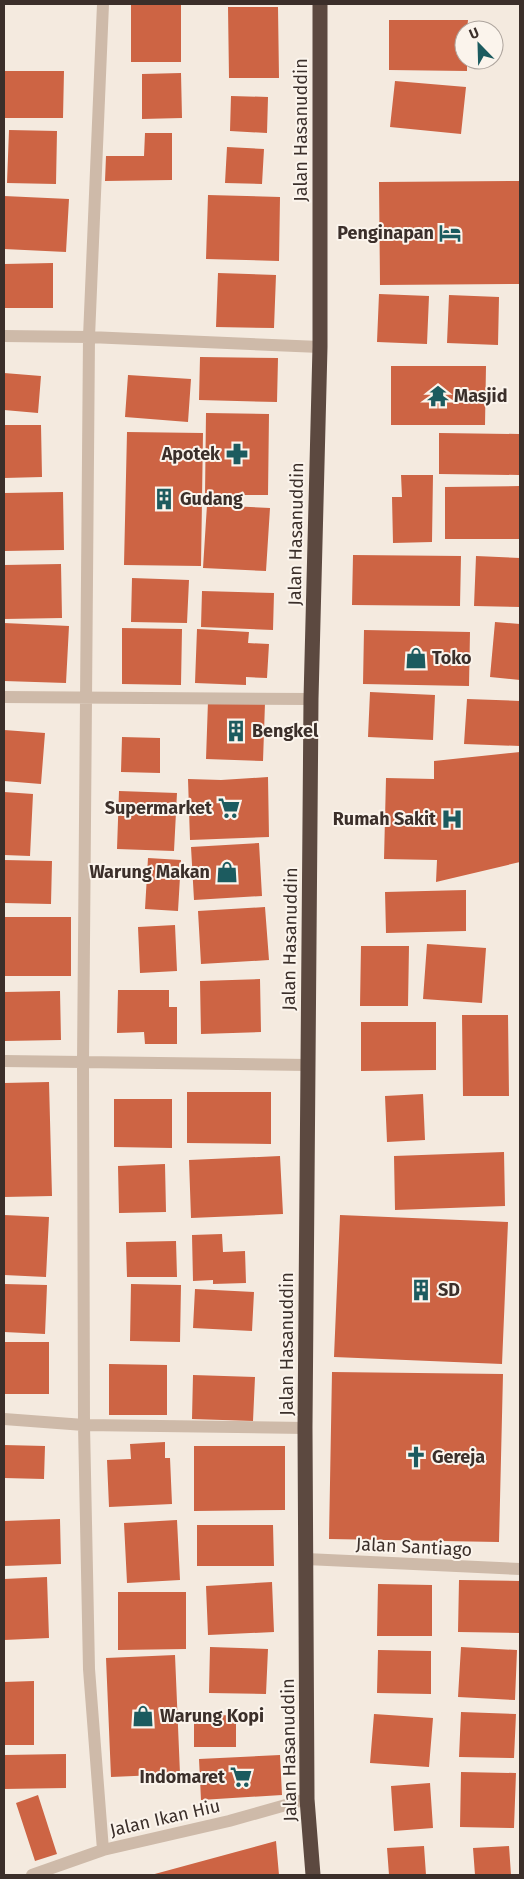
<svg xmlns="http://www.w3.org/2000/svg" width="524" height="1879" viewBox="0 0 524 1879" font-family="'Fira Sans',sans-serif">
  <rect width="100%" height="100%" fill="#f4eadf"/>
  <!-- building -->
  <path fill="#cd6444" d="M131 4H181V62H131Z
    M228 7H278L279 78H229Z
    M389 20H468L467 30H464V60H467V71L389 70Z
    M4 71H64L63 118H4Z
    M181 73 182 118 142 119V74Z
    M395 81 466 87 461 134 390 127Z
    M231 96 268 97 267 133 230 131Z
    M9 130 57 131 56 184 7 183Z
    M145 133H172V180L105 181 106 156H144Z
    M227 147 264 149 262 184 225 183Z
    M520 181V284L380 285 379 182Z
    M208 195 280 197 279 261 206 259Z
    M4 196 69 199 66 252 4 249Z
    M53 263V308H4V264Z
    M218 273 276 275 274 328 216 327Z
    M379 294 429 296 427 344 377 342Z
    M449 295 499 297 498 345 447 343Z
    M200 357 278 358 277 402 199 400Z
    M391 366H486L485 425H391Z
    M4 373 41 376 38 413 4 410Z
    M128 375 191 379 188 422 125 417Z
    M206 413 269 414 268 495H205Z
    M4 425H41L42 477 4 478Z
    M127 432 203 433 201 566 124 565Z
    M439 433 519 434V475L439 474Z
    M401 475H433L432 542 393 543 392 497H402Z
    M520 486V539H445V487Z
    M63 492 64 550 4 551V493Z
    M207 505 270 508 266 571 203 568Z
    M353 555 461 556 460 606 352 605Z
    M476 556 520 558V607L474 606Z
    M61 564 62 618 4 619V565Z
    M132 578 189 580 187 623 131 622Z
    M202 591 274 593 273 630 201 627Z
    M495 622 520 624V680L490 677Z
    M4 623 69 626 66 683 4 681Z
    M122 628 182 629 181 685 122 684Z
    M197 629 249 632 248 643 269 644 267 678 246 677V685L195 683Z
    M364 630 470 632 469 686 363 684Z
    M370 692 435 695 433 740 368 737Z
    M467 699 520 701V746L464 744Z
    M208 701 265 703 263 761 206 759Z
    M4 730 45 733 41 784 4 781Z
    M122 737 160 738V773L121 772Z
    M520 752V862L436 882 437 860 384 859 386 778 434 779V761Z
    M268 777 269 837 190 840 188 779 221 780Z
    M119 791 177 793 174 851 117 849Z
    M4 792 33 794 30 856 4 855Z
    M259 843 262 896 194 900 191 847Z
    M148 858 181 860 178 911 145 909Z
    M4 860 52 861 51 904 4 903Z
    M466 890V931L386 933 385 892Z
    M265 907 269 960 201 964 198 911Z
    M4 917H71V976H4Z
    M175 925 177 971 140 973 138 927Z
    M427 944 486 948 482 1003 423 999Z
    M361 946H409L408 1006H360Z
    M260 979 261 1032 201 1034 200 981Z
    M118 990H169V1007H177V1044H145L144 1032 117 1033Z
    M60 991 61 1040 4 1041V992Z
    M462 1015H508L509 1096H463Z
    M361 1022H436V1070L361 1071Z
    M49 1082 52 1196 4 1197V1083Z
    M187 1092H271V1144L187 1143Z
    M423 1094 425 1140 387 1142 385 1096Z
    M114 1099H172V1148L114 1147Z
    M504 1152 505 1206 395 1210 394 1156Z
    M280 1156 283 1214 191 1218 189 1160Z
    M165 1164 166 1212 119 1213 118 1166Z
    M4 1215 49 1217 46 1277 4 1275Z
    M340 1215 508 1222 502 1364 334 1357Z
    M222 1234 223 1252 245 1251 246 1283 213 1284V1280L193 1281 192 1235Z
    M176 1241 177 1277H127L126 1242Z
    M4 1284 47 1285 45 1334 4 1332Z
    M131 1284 181 1285 180 1342 130 1341Z
    M195 1289 254 1292 252 1331 193 1328Z
    M4 1342H49V1394H4Z
    M109 1364 167 1365V1415H109Z
    M332 1372 503 1374 499 1542 329 1539Z
    M193 1375 255 1377 253 1421 192 1419Z
    M165 1442V1458H170L172 1504 109 1507 107 1460 131 1459 130 1444Z
    M4 1445 45 1446 44 1479 4 1478Z
    M194 1446H285V1510L194 1511Z
    M60 1519 61 1564 4 1566V1521Z
    M177 1520 180 1580 127 1583 124 1523Z
    M197 1525H273L274 1566H197Z
    M47 1577 49 1638 4 1640V1579Z
    M459 1580 520 1581V1633L458 1632Z
    M272 1582 274 1632 208 1635 206 1586Z
    M378 1584 432 1585V1636H377Z
    M118 1592H186V1649L118 1650Z
    M210 1647 268 1649 266 1694 209 1693Z
    M461 1647 517 1650 515 1700 458 1697Z
    M378 1650 431 1651V1694L377 1693Z
    M175 1655 180 1774 111 1777 106 1658Z
    M34 1681V1745H4V1682Z
    M461 1712 516 1714 514 1758 459 1757Z
    M374 1714 433 1718 429 1767 370 1763Z
    M236 1715V1747H194V1716Z
    M66 1754V1788L4 1789V1755Z
    M280 1755 282 1795 201 1800 199 1759Z
    M461 1772 516 1773 514 1828 460 1827Z
    M430 1783 433 1828 394 1831 391 1786Z
    M38 1795 57 1854 35 1861 16 1803Z
    M276 1841 279 1875H151Z
    M424 1846 426 1875H389L387 1848Z
    M509 1846 511 1875H475L473 1848Z"/>
  <g fill="none" stroke-linecap="round" stroke-linejoin="round">
    <!-- street -->
    <path stroke="#cebaa9" stroke-width="12" d="M103 4 89 337 83 1063 84 1425 89 1669 103 1850
      M4 336 89 337 320 347
      M4 697 311 699
      M4 1061 308 1065
      M4 1419 84 1425 305 1428
      M306 1559 520 1569
      M32 1875 103 1850 229 1821 307 1799"/>
    <!-- highway -->
    <path stroke="#5c4940" stroke-width="15" d="M313 1875 307 1799 305 1428 311 699 320 347V4"/>
  </g>
  <!-- icons -->
  <defs>
    <g id="hotel-bare" transform="scale(1.725)"><path d="M-6-4.5h1.5V1H6V5H4.5V3h-9V5H-6ZM-4 0a1.8 1.8 0 1 1 3.6 0ZM.5 0V-2.5h3Q6-2.5 6 0Z" fill="#1c5b5f" stroke="#fbf4ec" stroke-width="2.5" paint-order="stroke"/></g>
    <g id="temple-bare" transform="scale(1.725)"><path d="M0-6L5-2H3V0L6.5 2.5H4V6H1.5V3h-3V6H-4V2.5H-6.5L-3 0V-2H-5Z" fill="#1c5b5f" stroke="#fbf4ec" stroke-width="2.5" paint-order="stroke"/></g>
    <g id="pharmacy-bare" transform="scale(1.725)"><path d="M-2-6h4v4h4v4h-4v4h-4v-4h-4v-4h4Z" fill="#1c5b5f" stroke="#fbf4ec" stroke-width="2.5" paint-order="stroke"/></g>
    <g id="building-bare" transform="scale(1.725)"><path d="M-4-6H4V6H1V3H-1V6H-4ZM-2.5-4.3h1.7v1.8h-1.7ZM.8-4.3h1.7v1.8H.8ZM-2.5-1h1.7V.8h-1.7ZM.8-1h1.7V.8H.8Z" fill="#1c5b5f" stroke="#fbf4ec" stroke-width="2.5" paint-order="stroke"/></g>
    <g id="shop-bare" transform="scale(1.725)"><path d="M-5-2.5h2.3a2.7 3.5 0 0 1 5.4 0H5L5.5 6h-11ZM-1.5-2.5h3a1.5 2.3 0 0 0-3 0Z" fill="#1c5b5f" stroke="#fbf4ec" stroke-width="2.5" paint-order="stroke"/></g>
    <g id="supermarket-bare" transform="scale(1.725)"><path d="M-6-5.5h2.5l.6 2H6L4.5 2H-2.5L-4.4-4H-6ZM-1.5 3.2a1.3 1.3 0 1 0 .1 0ZM3 3.2a1.3 1.3 0 1 0 .1 0Z" fill="#1c5b5f" stroke="#fbf4ec" stroke-width="2.5" paint-order="stroke"/></g>
    <g id="hospital-bare" transform="scale(1.725)"><path d="M-5-5h3v3.5h4V-5h3V5h-3V1.5h-4V5h-3Z" fill="#1c5b5f" stroke="#fbf4ec" stroke-width="2.5" paint-order="stroke"/></g>
    <g id="church-bare" transform="scale(1.725)"><path d="M-1.2-6h2.4v3.5h3.3v2.4h-3.3V6h-2.4V-.1h-3.3v-2.4h3.3Z" fill="#1c5b5f" stroke="#fbf4ec" stroke-width="2.5" paint-order="stroke"/></g>
  </defs>
  <g fill-rule="evenodd">
    <use href="#hotel-bare" x="450" y="233"/>
    <use href="#temple-bare" x="438" y="396"/>
    <use href="#pharmacy-bare" x="237" y="454"/>
    <use href="#building-bare" x="164" y="499"/>
    <use href="#shop-bare" x="416" y="658"/>
    <use href="#building-bare" x="236" y="731"/>
    <use href="#supermarket-bare" x="229" y="808"/>
    <use href="#hospital-bare" x="452" y="819"/>
    <use href="#shop-bare" x="227" y="872"/>
    <use href="#building-bare" x="421" y="1290"/>
    <use href="#church-bare" x="416" y="1457"/>
    <use href="#shop-bare" x="143" y="1716"/>
    <use href="#supermarket-bare" x="241" y="1777"/>
  </g>
  <g text-anchor="middle" stroke-width="4" stroke-linejoin="round" paint-order="stroke">
    <!-- street labels -->
    <g font-size="18" fill="#3b2f2a" stroke="#fbf4ec">
      <text transform="translate(301 130) rotate(-90)" y="6">Jalan Hasanuddin</text>
      <text transform="translate(296 534) rotate(-89)" y="6">Jalan Hasanuddin</text>
      <text transform="translate(290 939) rotate(-89)" y="6">Jalan Hasanuddin</text>
      <text transform="translate(287 1344) rotate(-90)" y="6">Jalan Hasanuddin</text>
      <text transform="translate(414 1547) rotate(3)" y="6">Jalan Santiago</text>
      <text transform="translate(289 1750) rotate(-91)" y="6">Jalan Hasanuddin</text>
      <text transform="translate(165 1818) rotate(-13)" y="6">Jalan Ikan Hiu</text>
    </g>
    <!-- poi labels -->
    <g font-size="18" font-weight="bold" fill="#3b2f2a" stroke="#fbf4ec" text-anchor="start">
      <text x="434" y="239" text-anchor="end">Penginapan</text>
      <text x="454" y="402">Masjid</text>
      <text x="220" y="460" text-anchor="end">Apotek</text>
      <text x="180" y="505">Gudang</text>
      <text x="432" y="664">Toko</text>
      <text x="252" y="737">Bengkel</text>
      <text x="212" y="814" text-anchor="end">Supermarket</text>
      <text x="436" y="825" text-anchor="end">Rumah Sakit</text>
      <text x="210" y="878" text-anchor="end">Warung Makan</text>
      <text x="438" y="1296">SD</text>
      <text x="432" y="1463">Gereja</text>
      <text x="160" y="1722">Warung Kopi</text>
      <text x="225" y="1783" text-anchor="end">Indomaret</text>
    </g>
  </g>
  <!-- border -->
  <rect width="524" height="1879" fill="none" stroke="#3b2f2a" stroke-width="10"/>
  <!-- north arrow -->
  <g transform="translate(479 45) rotate(337)"><circle r="24" fill="#fbf4ec" stroke="#aea59e"/>
  <path d="M0-4L9 19L0 12L-9 19Z" fill="#1c5b5f"/>
  <text y="-8" font-size="14" font-weight="bold" text-anchor="middle" fill="#3b2f2a">U</text>
  </g>
</svg>
